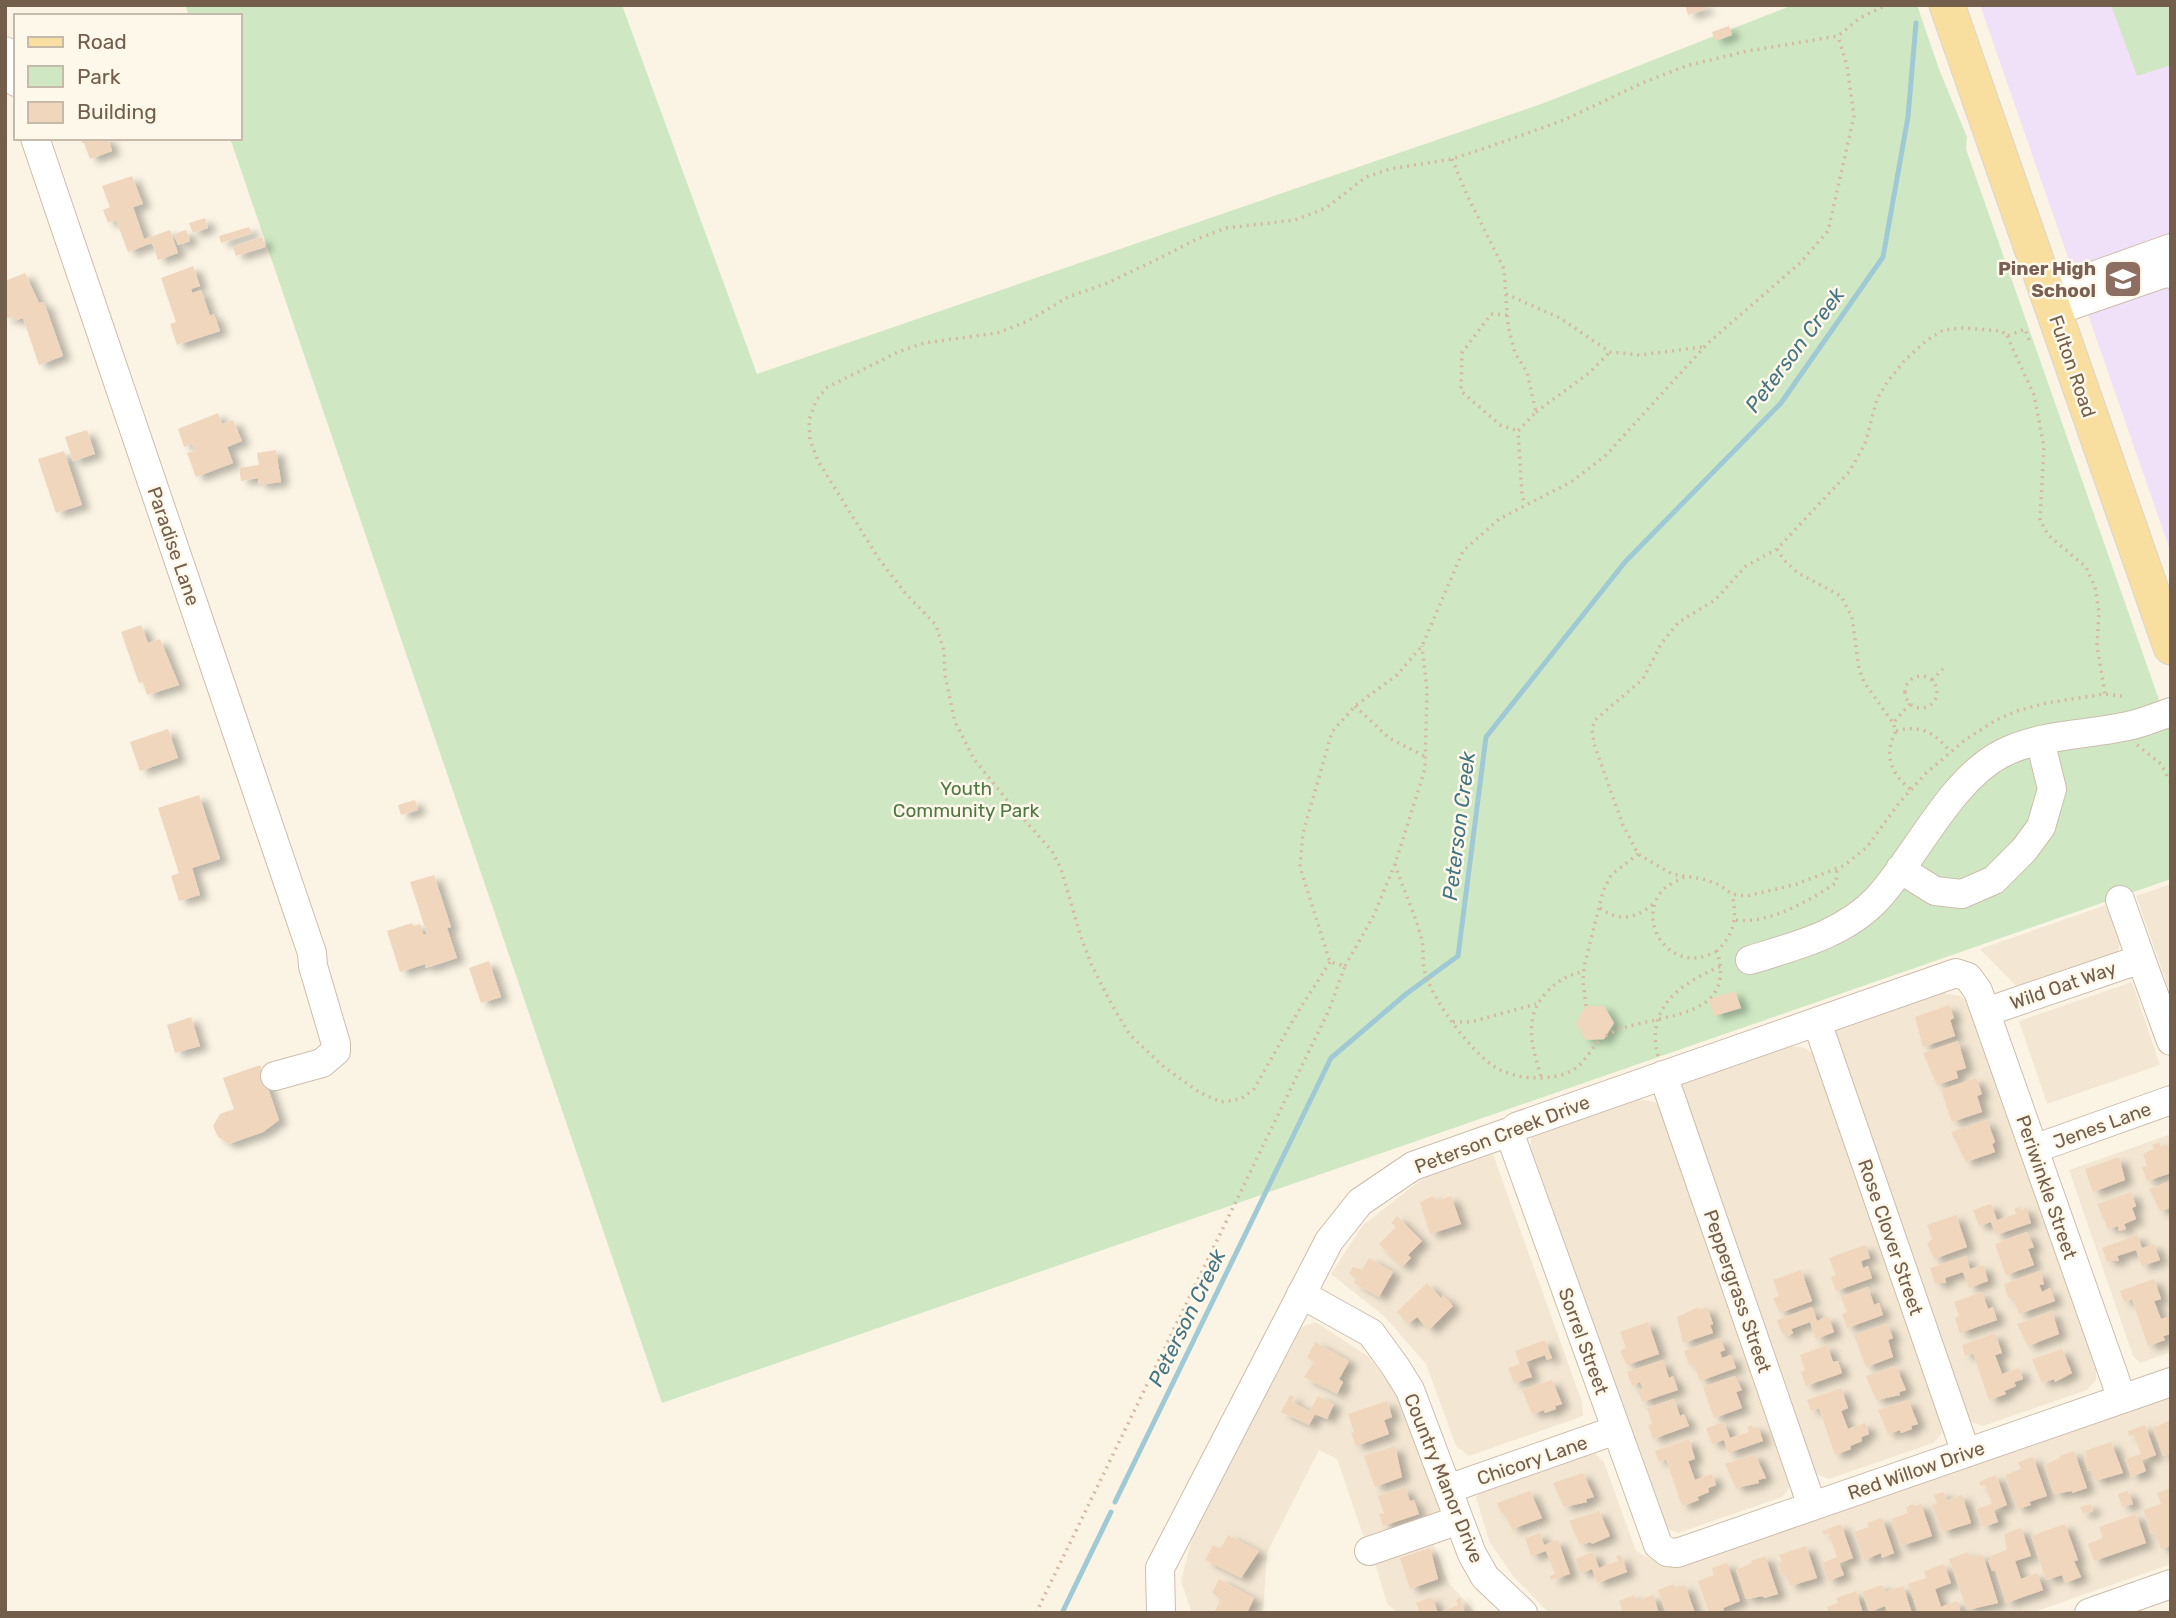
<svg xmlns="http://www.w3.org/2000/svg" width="2176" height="1618" viewBox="0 0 2176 1618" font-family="Rubik,sans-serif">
  <defs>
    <filter id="shadow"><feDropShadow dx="8" dy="4.5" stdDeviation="3.5" flood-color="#0004"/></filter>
  </defs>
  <rect width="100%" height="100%" fill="#fbf4e4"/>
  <!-- residential -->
  <path fill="#f3e7d3" d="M2171 884V995L2136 896Z
    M2109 904 2121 940 2117 954 2019 989 1980 949Z
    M2132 982 2160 1065 2047 1104 2019 1021Z
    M1938 992 1960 996 1970 1003 2096 1368V1380L2087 1390 1983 1426 1971 1422 1961 1405 1835 1039 1837 1029Z
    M1784 1044 1805 1048 1816 1056 1942 1421V1433L1933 1443 1829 1479 1816 1474 1807 1457 1681 1092 1683 1082Z
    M1633 1098 1654 1102 1665 1109 1791 1474 1790 1487 1782 1497 1678 1533 1665 1528 1656 1511 1530 1146 1532 1135Z
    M2171 1134V1352L2140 1363 2133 1356 2069 1170Z
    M1493 1154 1582 1402 1583 1416 1469 1456 1456 1446 1426 1364 1384 1316 1331 1274 1363 1225 1422 1179Z
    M1316 1322 1369 1357 1401 1399 1446 1513 1369 1542 1364 1538 1337 1459 1319 1450 1267 1553 1263 1613H1192L1181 1581 1194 1531 1299 1328Z
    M2171 1394V1564L2031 1613H1765L1764 1610 1756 1613H1549L1513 1576 1489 1541 1476 1497 1486 1490 1594 1452 1604 1462 1636 1551 1665 1567Z
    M1432 1540 1448 1582 1476 1613H1397L1387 1603 1374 1560Z"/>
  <!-- education -->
  <path fill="#f1e1f8" d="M1980 5H2171V553Z"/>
  <!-- green -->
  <path fill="#cfe8c3" d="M185 5H622L757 374 1544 103 1793 5H1917L1939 69 1967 137 1966 149 2171 734V879L662 1403 230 138H240V16H189Z
    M2111 5H2171V65L2137 76Z"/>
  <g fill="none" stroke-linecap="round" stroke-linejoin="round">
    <!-- stream -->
    <path stroke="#a0c9d6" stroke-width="5" d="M1115 1502 1331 1058 1406 994 1458 956 1486 737 1625 562 1781 403 1883 257 1908 117 1916 23
      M1062 1613 1111 1512"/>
  </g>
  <!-- building -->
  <path fill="#f0d6bd" filter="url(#shadow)" d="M1685 5H1705L1706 9 1688 15Z
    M1729 26 1732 35 1715 41 1712 32Z
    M80 138H108L112 151 90 159 84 143H82Z
    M132 176 143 204 133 207 144 239 170 230 178 253 158 260 152 243 128 252 116 220 108 223 103 210 110 207 102 186Z
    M205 218 208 228 193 233 189 223Z
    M249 227 252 233 221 243 219 236Z
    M186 230 190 241 178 245 174 234Z
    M262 237 265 247 236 256 233 247Z
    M193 266 200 286 191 289 192 293 201 290 210 316 214 314 220 331 177 345 170 324 176 322 161 278Z
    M25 273 39 303 44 302 63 356 39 365 23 318 14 321 13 317 5 319V281Z
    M218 413 222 424 233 420 242 441 227 447 233 463 196 477 187 453 195 451 192 444 184 447 178 429Z
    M87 430 95 454 73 461 65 437Z
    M276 450 281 482 259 485 258 478 241 481 239 468 259 465 257 453Z
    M64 451 82 505 56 513 38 459Z
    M141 625 148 643 160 639 179 685 147 695 143 682 139 683 121 632Z
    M168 729 178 758 140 771 130 742Z
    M199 795 220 859 192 868 200 895 179 901 171 876 179 873 158 808Z
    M415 800 418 810 401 815 398 805Z
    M434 875 451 927 447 928 457 958 426 968 425 964 400 972 387 931 412 923 413 926 420 924 423 934H427L410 882Z
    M489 961 501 997 481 1003 469 968Z
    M1735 991 1741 1008 1714 1016 1709 999Z
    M1949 1005 1954 1018 1950 1020 1955 1036 1923 1047 1915 1017Z
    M1586 1006H1604L1614 1023 1604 1039 1585 1040 1576 1022Z
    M191 1017 200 1046 175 1053 167 1025Z
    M1958 1041 1966 1068 1956 1071 1958 1078 1937 1085 1923 1053Z
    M260 1065 279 1120 263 1132 229 1144 218 1137 213 1126 220 1114 234 1109 223 1078Z
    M1976 1078 1982 1094 1977 1096 1982 1112 1952 1122 1941 1090Z
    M1987 1120 1995 1142 1992 1144 1995 1152 1966 1162 1951 1132Z
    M2159 1142 2161 1147 2171 1144V1173L2147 1181 2142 1167 2147 1166 2143 1154 2154 1149 2152 1145Z
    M2119 1157 2125 1180 2093 1192 2085 1169Z
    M2171 1181V1208L2160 1211 2149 1189Z
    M2131 1192 2136 1206 2132 1208 2136 1219 2124 1224 2126 1229 2119 1231 2118 1226 2108 1229 2097 1204Z
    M1433 1196 1437 1201 1451 1196 1461 1224 1430 1234 1420 1202Z
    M1991 1204 1997 1220 2016 1214 2014 1209 2020 1207 2021 1210 2026 1208 2031 1223 1996 1235 1991 1222 1979 1226 1973 1210Z
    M1956 1215 1967 1247 1934 1259 1927 1243 1932 1239 1927 1225Z
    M1397 1216 1422 1241 1408 1255 1411 1258 1402 1267 1379 1244 1396 1227 1391 1223Z
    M2027 1232 2034 1247 2028 1249 2034 1265 2006 1275 1995 1244Z
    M2137 1235 2142 1248 2154 1244 2160 1260 2142 1266 2136 1250 2117 1256 2119 1261H2107L2102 1248Z
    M1865 1245 1870 1258 1861 1261 1863 1268 1868 1266 1872 1278 1836 1291 1831 1277 1836 1275 1829 1258Z
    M1966 1256 1970 1269 1983 1265 1988 1281 1969 1288 1963 1272 1945 1278 1946 1283H1935L1930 1268Z
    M1369 1258 1393 1272 1379 1297 1354 1283 1357 1279 1349 1274 1353 1267 1362 1270Z
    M1801 1270 1812 1301 1780 1313 1773 1298 1779 1296 1773 1280Z
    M2040 1271 2044 1284 2039 1285 2042 1292 2050 1288 2055 1301 2019 1314 2013 1296 2008 1298 2004 1284Z
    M2154 1279 2161 1299 2154 1301 2161 1319 2171 1316V1334L2163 1336 2165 1340 2148 1346 2132 1299 2124 1302 2120 1291Z
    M1427 1283 1441 1298 1443 1295 1453 1306 1429 1330 1417 1317 1408 1324 1397 1312Z
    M1868 1287 1874 1305 1879 1303 1883 1315 1847 1328 1842 1314 1847 1312 1841 1297Z
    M1982 1292 1988 1309 1993 1307 1997 1320 1960 1333 1955 1318 1959 1316 1954 1302Z
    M1699 1307V1310L1707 1307 1713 1324 1710 1325 1713 1333 1683 1343 1677 1317Z
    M1812 1307 1817 1321 1828 1316 1834 1332 1816 1339 1810 1322 1791 1329 1793 1333 1788 1336 1787 1332 1782 1334 1777 1320Z
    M2052 1311 2059 1334 2028 1346 2017 1324Z
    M1648 1322 1659 1354 1627 1365 1620 1351 1626 1348 1620 1332Z
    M1887 1324 1893 1338 1888 1340 1893 1357 1866 1367 1854 1335Z
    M1995 1333 2002 1353 1995 1355 2002 1374 2019 1368 2023 1379 2014 1382 2016 1386 2004 1391 2006 1394 1989 1400 1973 1353 1965 1356 1962 1345Z
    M1720 1338 1725 1350 1720 1352 1722 1358 1731 1355 1736 1368 1700 1381 1693 1363 1689 1365 1684 1351Z
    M1545 1340 1552 1358 1547 1360 1545 1355 1526 1362 1532 1377 1514 1383 1508 1368 1520 1364 1515 1351Z
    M1315 1342 1349 1361 1339 1379 1343 1382 1337 1394 1304 1377 1314 1362 1307 1358Z
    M1827 1345 1833 1362 1838 1361 1842 1373 1806 1386 1801 1372 1805 1370 1800 1355Z
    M2062 1349 2072 1373 2055 1382 2054 1379 2042 1383 2032 1359Z
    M1663 1360 1669 1378 1673 1376 1678 1390 1642 1402 1638 1390 1643 1389 1640 1382 1632 1386 1627 1372Z
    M1896 1366 1906 1390 1899 1392 1900 1395 1876 1400 1866 1376Z
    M1735 1376 1742 1390 1736 1392 1742 1408 1714 1418 1703 1387Z
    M1552 1380 1562 1404 1555 1406 1556 1409 1545 1413 1544 1410 1532 1414 1522 1390Z
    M1841 1388 1848 1408 1841 1411 1848 1429 1865 1423 1869 1434 1861 1437 1862 1441 1850 1446 1851 1449 1835 1455 1819 1408 1811 1411 1807 1400Z
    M1290 1395 1294 1397 1292 1402 1310 1411 1318 1396 1334 1404 1327 1419 1315 1414 1309 1425 1281 1412Z
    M1674 1399 1680 1416 1684 1414 1689 1426 1653 1439 1648 1425 1652 1424 1647 1408Z
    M1908 1400 1918 1424 1911 1426 1912 1429 1901 1433 1900 1430 1888 1434 1878 1410Z
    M1387 1401 1392 1417 1384 1420 1389 1434 1356 1446 1351 1433 1354 1432 1348 1414Z
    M2171 1420V1454L2163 1456 2153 1428Z
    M1724 1422 1730 1438 1749 1432 1747 1427 1752 1425 1753 1428 1758 1427 1763 1441 1728 1453 1724 1440 1712 1444 1706 1428Z
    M2145 1425 2156 1455 2142 1460 2146 1471 2131 1477 2125 1459 2141 1454 2134 1435 2129 1436 2128 1431Z
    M1689 1439 1695 1459 1688 1461 1695 1480 1712 1474 1716 1485 1708 1488 1709 1492 1697 1497 1699 1500 1682 1506 1666 1459 1659 1462 1655 1451Z
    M2111 1442 2123 1473 2095 1481 2091 1470 2088 1471 2084 1459 2087 1458 2085 1451Z
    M1395 1446 1402 1477 1375 1487 1364 1456Z
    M2074 1451 2087 1488 2072 1493V1491L2054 1494 2044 1465 2060 1458V1456Z
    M1755 1454 1766 1478 1758 1480 1759 1483 1736 1488 1725 1464Z
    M2033 1457 2047 1496 2029 1502 2031 1505 2017 1509 2005 1475 2021 1469 2018 1462Z
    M1583 1473 1594 1497 1586 1499 1587 1502 1564 1507 1553 1483Z
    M1996 1475 2007 1505 1994 1510 1998 1522 1983 1527 1976 1509 1992 1504 1985 1485 1981 1486 1979 1482Z
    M1405 1487 1410 1501 1414 1500 1419 1514 1383 1526 1379 1514 1384 1513 1378 1496Z
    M2171 1488V1546L2161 1549 2155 1533 2151 1534 2143 1510 2161 1504 2157 1493Z
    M1530 1491 1542 1518 1512 1529 1504 1512 1501 1514 1497 1503Z
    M2128 1491 2133 1504 2122 1507 2118 1494Z
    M1943 1492 1947 1500 1962 1495 1971 1523 1942 1532 1932 1505 1937 1503 1934 1495Z
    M1913 1504 1914 1506 1921 1504 1932 1536 1901 1546 1891 1519 1908 1513 1906 1507Z
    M2091 1504 2093 1511 2083 1514 2080 1507Z
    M1599 1511 1610 1536 1592 1544 1591 1542 1580 1545 1569 1521Z
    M2136 1514 2146 1543 2094 1561 2088 1544 2103 1538 2099 1527Z
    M1882 1518 1894 1553 1882 1558 1881 1553 1864 1560 1854 1532 1869 1527 1867 1523Z
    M1841 1524 1853 1558 1839 1563 1844 1575 1828 1581 1822 1563 1837 1557 1829 1533 1824 1535 1822 1531Z
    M2065 1524 2078 1560 2074 1561 2081 1577 2065 1583 2062 1575 2046 1580 2031 1536Z
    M2021 1528 2031 1556 2015 1561 2021 1579 2037 1573 2043 1590 2006 1603 1995 1570 1992 1571 1988 1560H1991L1990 1556 2007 1550 2004 1534Z
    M1540 1533 1544 1545 1558 1540 1570 1574 1551 1580 1550 1576 1555 1574 1546 1551 1531 1556 1525 1538Z
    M1228 1535 1259 1551 1241 1578 1205 1560 1213 1545 1221 1549Z
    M1806 1546 1817 1578 1790 1586 1786 1574 1782 1575 1778 1564 1782 1562 1779 1555Z
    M1430 1548 1438 1579 1410 1589 1400 1558Z
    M1593 1552 1599 1568 1618 1561 1616 1556 1621 1555 1627 1572 1597 1583 1592 1569 1581 1573 1575 1559Z
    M1968 1552 1970 1557 1983 1555 1998 1603 1967 1610 1949 1559Z
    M1765 1556 1778 1594 1764 1598 1763 1596 1746 1599 1736 1570 1752 1563 1751 1561Z
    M1727 1563 1740 1601 1723 1608 1724 1610 1709 1613 1698 1581 1714 1575 1712 1568Z
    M1944 1564 1951 1583 1935 1589 1941 1607 1957 1601 1961 1613H1918L1908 1584 1926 1578 1924 1571Z
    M1219 1579 1254 1598 1247 1613H1214L1221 1599 1212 1593Z
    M1673 1584 1675 1589 1685 1585 1695 1613H1666L1658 1590Z
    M1882 1585 1885 1592 1903 1586 1912 1613H1887L1885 1606 1869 1612 1862 1592Z
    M1856 1591 1863 1613H1829L1827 1607 1838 1603 1836 1598Z
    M1634 1595 1636 1601 1653 1595 1659 1613H1623L1619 1601Z
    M1432 1597 1438 1613H1420L1416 1603Z
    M1460 1598 1465 1613H1438L1458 1605 1456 1600Z"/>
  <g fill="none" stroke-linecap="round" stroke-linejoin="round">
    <!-- minor casing -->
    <g stroke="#cdbdab" stroke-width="30">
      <path id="minor" d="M5 51 16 82
        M35 138 312 953 313 966 336 1044V1051L322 1063 275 1076
        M2048 292 2171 248
        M2055 311 2165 273 2171 274
        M1900 869 1935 891 1962 894 1994 880 2024 850 2041 827 2052 789 2040 740
        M2141 959 2171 1041
        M1750 960C1795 946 1845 934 1878 898 1917 855 1950 781 2001 754 2043 732 2091 736 2136 724 2147 721 2159 716 2171 712
        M1986 1012 2141 959 2120 900
        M1817 1022 1966 1453
        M1663 1075 1812 1506
        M1512 1131V1140L1656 1539 1658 1545 1667 1552 1677 1553 2171 1382
        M2034 1149 2171 1100
        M1301 1294 1371 1333 1395 1366 1410 1390 1472 1554 1485 1577 1523 1613
        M1448 1489 1616 1430
        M1369 1551 1459 1520
        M1161 1613 1160 1568 1329 1241 1360 1202 1413 1166 1512 1131 1516 1127 1956 973 1968 977 1978 991 2122 1399
        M2089 1613 2171 1584"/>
    </g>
    <!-- major casing -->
    <g stroke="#dbd5d0" stroke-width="37">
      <path id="major" d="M1947 5 2171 647"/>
    </g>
    <!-- path -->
    <path stroke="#d5b9a0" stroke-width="3.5" stroke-dasharray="2 5" stroke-linecap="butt" d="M1452 159 1467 195 1504 269 1508 326 1515 353 1527 372 1536 412 1518 431 1522 495 1525 505
      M1506 294 1560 318 1610 352 1640 355 1702 347
      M1507 315 1491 314 1462 353 1461 391 1500 425 1518 431
      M2007 336 2034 395 2044 447 2040 520 2048 535 2086 567 2095 587 2099 612 2097 646 2105 694
      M2029 340 2025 329 2007 336 2002 331 1964 328 1943 330 1926 341 1905 360 1888 381 1877 399 1865 444 1849 472 1777 549 1746 566 1715 600 1679 622 1661 644 1643 679 1595 720 1592 729 1594 744 1623 825 1638 854 1672 874 1703 879 1720 885 1732 894 1747 896 1797 884 1845 865 1867 847 1899 803 1924 775 1965 740 1996 720 2017 711 2046 703 2105 694 2122 696
      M1536 412 1589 373 1610 352
      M1777 549 1784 560 1798 573 1841 596 1852 617 1859 669 1864 682 1893 723
      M1905 692a16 16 0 1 1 32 0a16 16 0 1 1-32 0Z
      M1932 680 1943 669
      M1355 706 1389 738 1426 757
      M1896 731C1920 724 1936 733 1950 752
      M2137 745 2161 764 2171 783
      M1910 789C1891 773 1883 755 1896 731L1893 723 1911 703
      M1395 864C1403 890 1416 915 1422 941 1424 951 1422 963 1425 973 1435 1003 1468 1049 1495 1067 1515 1080 1552 1082 1573 1070 1585 1063 1591 1048 1601 1039
      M1684 877C1678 881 1670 883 1665 888 1638 913 1659 959 1695 958 1702 958 1710 954 1716 952
      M1600 908C1618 922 1637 919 1654 903
      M1736 920C1770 924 1808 901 1836 883L1837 869
      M1330 962 1296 1015 1254 1089 1241 1099 1221 1102 1199 1092 1164 1067 1130 1035 1112 1005 1092 966 1081 937 1061 869 1052 851 1007 800 974 759 955 722 945 675 944 651 936 625 906 594 879 559 818 461 810 440 809 420 816 401 826 388 898 352 924 343 997 333 1028 321 1068 297 1105 284 1162 257 1197 239 1226 228 1295 220 1326 208 1366 177 1390 169 1452 159 1500 143 1564 120 1642 83 1689 65 1748 51 1838 36 1860 18 1886 5
      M1345 966 1373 917 1395 864 1425 769 1427 690 1422 646
      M1586 1006 1583 981 1584 967 1603 891 1611 875 1638 854
      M1453 1022H1471L1536 1004
      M1606 1036C1643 1011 1740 1027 1717 951 1735 933 1737 918 1732 894
      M1658 1056C1645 1006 1682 983 1721 966
      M1541 1076C1532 1047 1523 1018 1546 993 1558 980 1568 975 1584 971
      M1036 1613 1329 1010 1345 966 1330 962 1300 867 1303 833 1332 732 1355 706 1397 675 1422 646 1463 551 1499 519 1571 482 1606 455 1707 344 1800 263 1828 231 1854 116 1847 66 1838 36"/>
    <!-- minor -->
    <use href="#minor" stroke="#fff" stroke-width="28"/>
    <!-- major -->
    <use href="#major" stroke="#f8de9f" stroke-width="35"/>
  </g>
  <!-- icons -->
  <defs>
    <g id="school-square" transform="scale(2.0125)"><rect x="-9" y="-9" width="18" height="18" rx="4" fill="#8d6e63" stroke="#fef8ea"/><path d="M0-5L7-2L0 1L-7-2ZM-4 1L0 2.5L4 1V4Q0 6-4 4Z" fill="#fff"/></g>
  </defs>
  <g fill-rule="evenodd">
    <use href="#school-square" x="2123" y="279"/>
  </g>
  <g text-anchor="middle" stroke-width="5" stroke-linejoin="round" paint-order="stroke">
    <!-- education labels -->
    <g font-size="19" font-weight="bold" fill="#785e54" stroke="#fef8ea" text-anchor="end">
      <text x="2096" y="275">Piner High<tspan x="2096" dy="22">School</tspan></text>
    </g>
    <!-- street labels -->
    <g font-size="19" fill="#735d4b" stroke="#fef8ea">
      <text transform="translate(2073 366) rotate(71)" y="7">Fulton Road</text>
      <text transform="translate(174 546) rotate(71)" y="7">Paradise Lane</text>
      <text transform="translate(2063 985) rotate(-19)" y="7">Wild Oat Way</text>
      <text transform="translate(2102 1125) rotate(-20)" y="7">Jenes Lane</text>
      <text transform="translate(1502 1134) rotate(-21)" y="7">Peterson Creek Drive</text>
      <text transform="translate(2047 1187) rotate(71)" y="7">Periwinkle Street</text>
      <text transform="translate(1891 1237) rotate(71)" y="7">Rose Clover Street</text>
      <text transform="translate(1738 1291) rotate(71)" y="7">Peppergrass Street</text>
      <text transform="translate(1584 1341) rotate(70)" y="7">Sorrel Street</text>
      <text transform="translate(1532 1460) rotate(-19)" y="7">Chicory Lane</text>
      <text transform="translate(1916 1470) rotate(-19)" y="7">Red Willow Drive</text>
      <text transform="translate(1444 1478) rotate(68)" y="7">Country Manor Drive</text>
    </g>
    <!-- park labels -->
    <g font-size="19" fill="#4e7843" stroke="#fef8ea">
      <text x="966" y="795">Youth<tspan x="966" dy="22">Community Park</tspan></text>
    </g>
    <!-- water labels -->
    <g font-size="21" font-style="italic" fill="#457585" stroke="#fef8ea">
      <text transform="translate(1795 350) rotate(-53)" y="7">Peterson Creek</text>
      <text transform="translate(1459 826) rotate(-83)" y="7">Peterson Creek</text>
      <text transform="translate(1187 1318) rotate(-64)" y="7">Peterson Creek</text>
    </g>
  </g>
  <!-- border -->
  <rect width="2176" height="1618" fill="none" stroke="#735d4b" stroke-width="14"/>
  <!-- legend -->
  <rect x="14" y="14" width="228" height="126" fill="#fef8ea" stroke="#c6baaa" stroke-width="2"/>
  <rect x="28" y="37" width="35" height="10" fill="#f8de9f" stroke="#c6baaa" stroke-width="2"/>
  <text x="77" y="49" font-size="21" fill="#735d4b">Road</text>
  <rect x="28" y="66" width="35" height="21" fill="#cfe8c3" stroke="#c6baaa" stroke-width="2"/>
  <text x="77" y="84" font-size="21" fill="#735d4b">Park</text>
  <rect x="28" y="102" width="35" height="21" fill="#f0d6bd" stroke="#c6baaa" stroke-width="2"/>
  <text x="77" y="119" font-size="21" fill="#735d4b">Building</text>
</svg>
